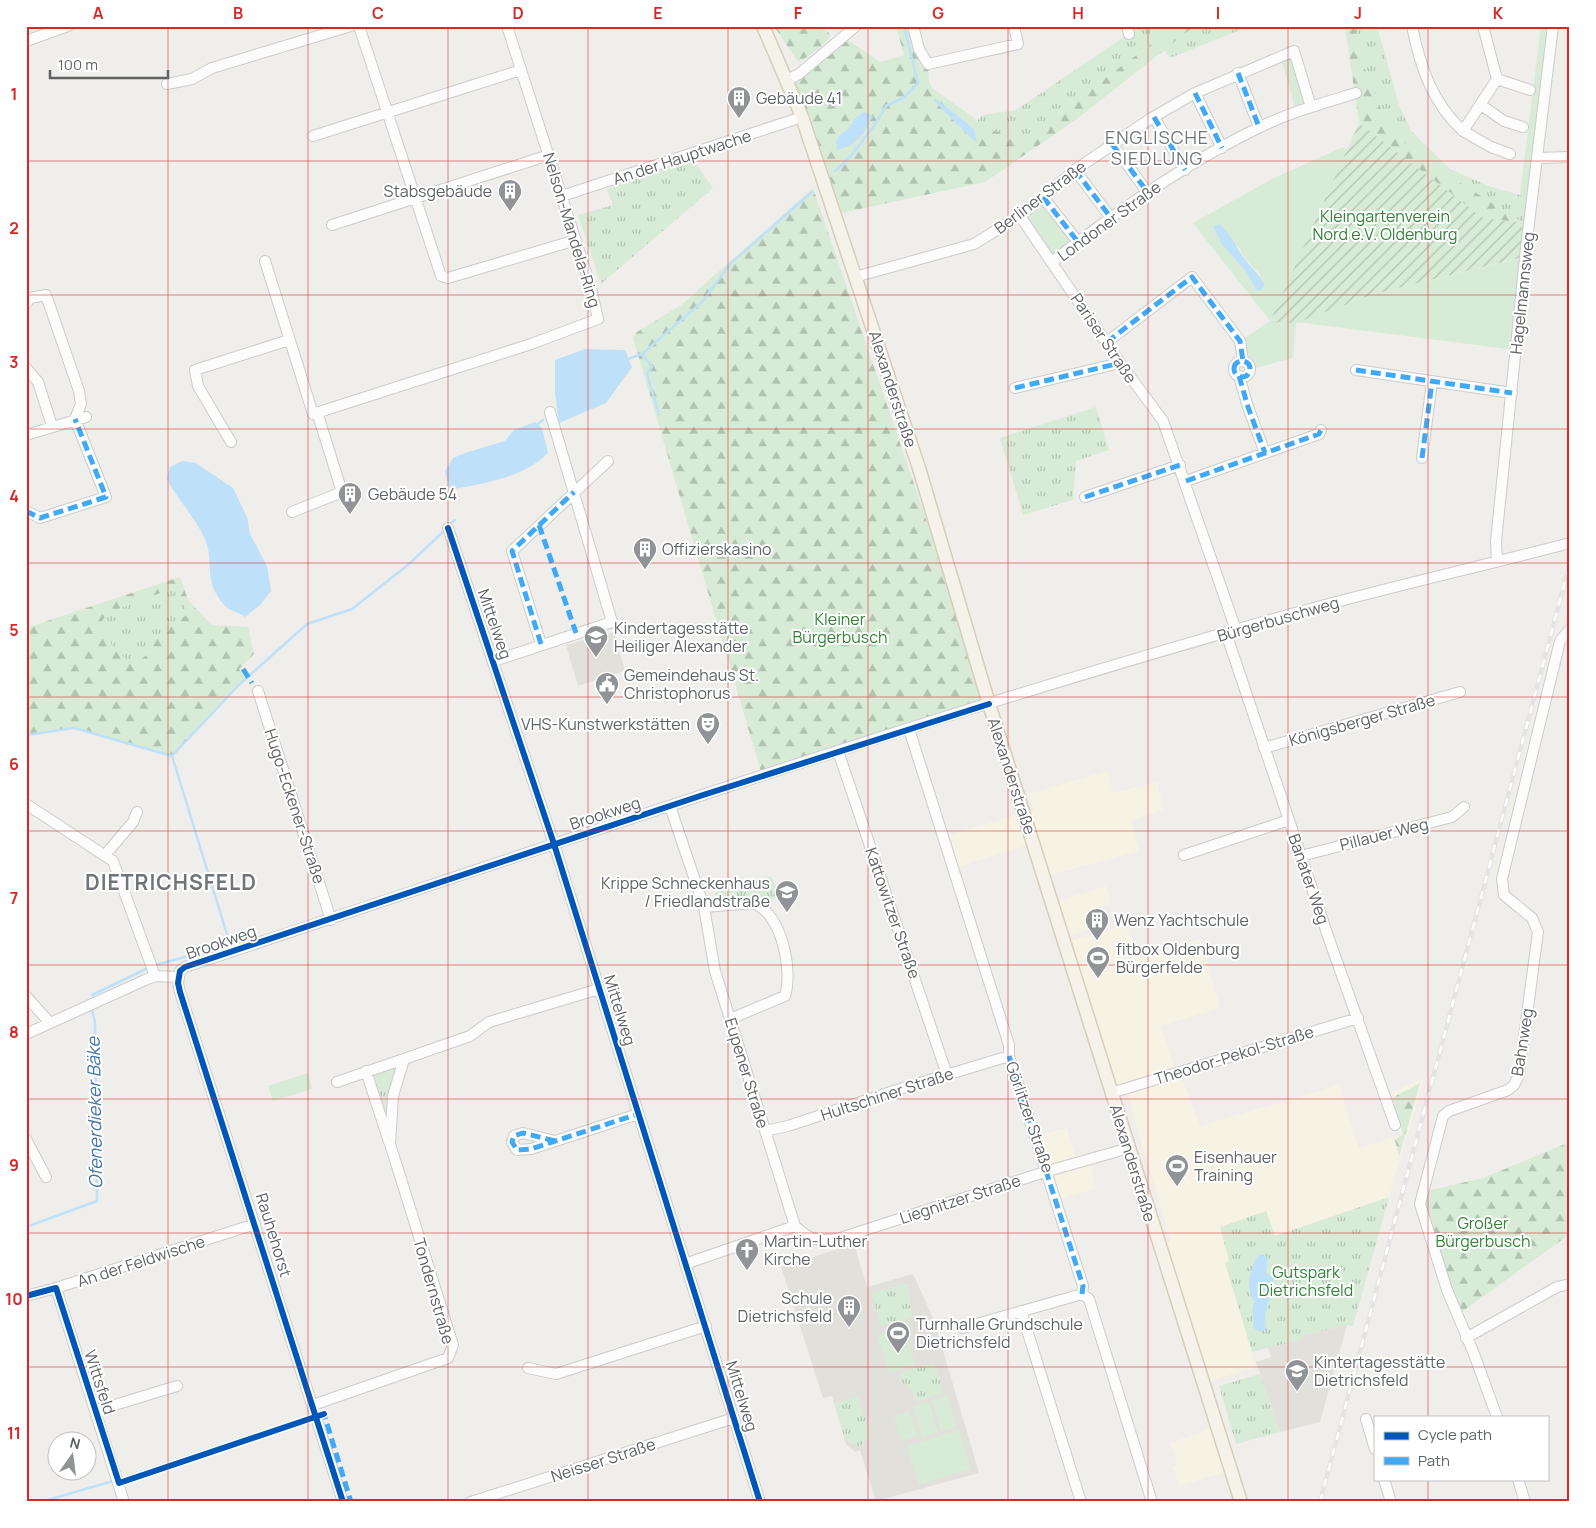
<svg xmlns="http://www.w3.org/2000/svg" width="1596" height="1528" viewBox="0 0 1596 1528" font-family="Manrope,sans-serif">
  <defs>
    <pattern id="forest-firs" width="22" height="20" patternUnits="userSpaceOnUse" patternTransform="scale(1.25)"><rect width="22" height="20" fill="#d8ebd6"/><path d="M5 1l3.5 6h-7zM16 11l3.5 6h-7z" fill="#b2c2b1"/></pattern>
    <pattern id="park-tufts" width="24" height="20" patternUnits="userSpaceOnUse" patternTransform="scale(1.25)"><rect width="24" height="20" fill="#d8ebd6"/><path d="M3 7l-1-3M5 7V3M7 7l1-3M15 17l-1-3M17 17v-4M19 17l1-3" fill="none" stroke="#b2c2b1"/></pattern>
    <pattern id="garden-furrows" width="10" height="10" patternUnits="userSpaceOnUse" patternTransform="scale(1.25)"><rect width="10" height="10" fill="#d8ebd6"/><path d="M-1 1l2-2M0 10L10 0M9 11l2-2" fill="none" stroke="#b2c2b1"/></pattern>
  </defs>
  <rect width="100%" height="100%" fill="#efeeea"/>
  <!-- commercial -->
  <path fill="#f7f3e4" d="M1107 771 1113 793 1157 782 1164 810 1131 820 1139 851 1050 875 1040 841 952 869 942 837 1034 810 1029 794Z
    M1106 886 1111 904 1092 909 1097 927 1063 938 1052 903Z
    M1128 925 1137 957 1200 939 1220 1008 1161 1026 1176 1073 1111 1093 1064 942Z
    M1181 1076 1200 1126 1339 1085 1359 1148 1401 1135 1391 1093 1424 1078 1389 1197 1275 1236 1266 1211 1229 1261 1225 1263 1256 1367 1203 1383 1159 1245 1171 1241 1127 1094Z
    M1067 1128 1075 1156 1086 1154 1096 1188 1060 1199 1040 1135Z
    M1217 1427 1232 1470 1179 1486 1173 1467 1178 1466 1170 1443Z"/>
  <!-- education -->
  <path fill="#e2e0da" d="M614 632 625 671 578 686 566 645Z
    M854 1244 867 1287 913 1274 934 1320 979 1473 876 1501 860 1450 855 1452 846 1444 832 1396 823 1398 781 1267Z
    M1347 1325 1320 1422 1280 1432 1256 1362 1271 1357 1268 1347 1301 1339 1303 1335Z"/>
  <!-- grass -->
  <path fill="#d8ebd6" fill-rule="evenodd" d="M1541 26H1553L1533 198 1520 195Z
    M1294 51 1311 107 1296 112 1281 57Z
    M1343 147 1347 150 1296 323 1374 294 1525 257 1516 350 1296 322 1293 358 1251 369 1240 341 1270 321 1193 223 1272 179ZM1223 246H1238L1245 259 1260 274 1262 290 1257 291 1245 270Z
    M1043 197 1078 242 1052 262 1021 215Z
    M308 1073 312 1089 273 1101 268 1086Z
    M885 1332 887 1338 905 1332 915 1364 889 1373 877 1335Z
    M948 1396 956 1427 941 1431 932 1400Z
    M929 1402 938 1432 922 1437 913 1407Z
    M909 1411 917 1436 902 1441 894 1416Z
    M959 1430 970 1469 919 1485 907 1446Z"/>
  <!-- forest -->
  <path fill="url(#forest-firs)" d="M774 26H822L831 35C823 47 810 56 798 62Z
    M896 26H913L928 64 929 81 932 88 991 130 1025 138 1175 26H1195L1074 121 985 182 837 214 787 80 845 38 880 62 904 55Z
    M1345 26H1355L1361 59 1391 133 1439 169 1524 223 1483 218 1359 123Z
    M813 188 989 704 762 775 633 338 637 332 681 305Z
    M180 577 188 600 212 625 248 627 254 654 239 669 246 679 172 756 74 728 26 735V628Z
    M1420 1083 1399 1157 1395 1140 1403 1134 1392 1098Z
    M1570 1142V1234L1456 1316 1420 1204 1423 1192 1483 1178Z"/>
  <!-- park -->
  <path fill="url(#park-tufts)" d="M1140 26H1175L1025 138 991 130 977 121 983 115 1016 110Z
    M1195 26H1250L1170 58 1164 50Z
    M1355 26H1377L1399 105 1411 131 1450 169 1491 187 1527 197 1524 223 1439 169 1391 133 1361 59Z
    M693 159 713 188 601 284 578 215 613 205 607 189Z
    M1096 407 1109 450 1076 461 1073 500 1023 515 1000 438Z
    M168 590 178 592 188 614 151 640 148 654 133 665 113 648 102 621 108 613Z
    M770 876 782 894 766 903 746 898 718 902 715 893Z
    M404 1059 390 1144 366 1071Z
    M1389 1197 1353 1326 1347 1325 1303 1335 1302 1339 1252 1352 1225 1263 1229 1261 1220 1227 1266 1211 1275 1236Z
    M908 1283 912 1318 882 1326 871 1293Z
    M934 1363 944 1393 916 1401 911 1388 899 1381 901 1372Z
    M1260 1374 1280 1432 1236 1444 1219 1386Z
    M858 1396 870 1436 859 1447 845 1440 835 1403Z"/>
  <!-- garden -->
  <path fill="url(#garden-furrows)" d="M1359 123 1483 218 1524 223 1519 258 1374 294 1296 323 1270 322Z"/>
  <!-- water -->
  <path fill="#bfe0f9" d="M935 98 974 129 977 141H974L934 101Z
    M864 112 873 116C866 132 854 148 837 149 835 131 843 137 850 126 855 119 856 116 864 112Z
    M1220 224C1233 237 1236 248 1246 261 1253 269 1259 274 1264 284L1262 290 1257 291 1245 270 1223 246 1213 226Z
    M585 349 625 350 632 367 606 403 559 423 555 392V360Z
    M535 422 542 428 548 453C523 478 484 483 450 490L445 471 453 458 465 453 505 441 514 430Z
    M182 461 196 463 233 488 247 517 250 534 267 566 271 591 260 605 245 617C239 612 230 611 225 606 201 579 216 562 204 537 195 519 181 502 170 485L167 478 170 467Z
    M1259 1254 1268 1258 1266 1273 1274 1278 1265 1316 1266 1329 1259 1332 1254 1328C1253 1320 1251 1308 1255 1301 1243 1288 1251 1266 1259 1254Z"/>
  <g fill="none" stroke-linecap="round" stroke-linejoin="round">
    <!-- stream -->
    <path stroke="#bfe0f9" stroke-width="2.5" d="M835 171 850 157 874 126 886 106 903 98 918 83 904 26
      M642 354 652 367 647 374 659 414
      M625 360 642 354 702 302 731 263 812 192
      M537 425 543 420
      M448 526 455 520
      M26 735 74 728 172 756
      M156 965 230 944 172 756 239 685 307 624 352 609 409 564 445 530
      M92 995 146 969
      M26 1227 97 1201 95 1023 92 1009
      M123 1478 312 1415
      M41 1502 113 1481"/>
    <!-- minor casing -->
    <g stroke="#cbcccc" stroke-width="12">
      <path id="minor" d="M359 26 441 276 448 278 576 240
        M913 26 919 49 928 64 1018 44 1014 26
        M1127 26 1129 34
        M1412 26C1420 66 1432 103 1463 131L1497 79 1483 26
        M26 41 68 26
        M1238 73 1259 127
        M1497 79 1530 90
        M787 80 799 74 856 26
        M167 84 192 79 212 68 351 26
        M1195 93 1222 148
        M1481 105 1504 121 1523 127
        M1154 117 1185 170
        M1463 131 1491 147 1510 154
        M313 136 521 70
        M1112 144 1148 193
        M1538 158 1570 157
        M1075 170 1111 218
        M562 196 802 117
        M1043 197 1078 242
        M1020 216 1120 363 1163 421 1236 630
        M332 225 549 155
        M265 261 313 414 531 344 598 319 591 288 507 26
        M1052 262C1117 211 1186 163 1260 127 1291 112 1324 103 1356 93
        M855 277 974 244 1021 215 1075 170 1150 119 1195 93 1294 51 1311 107
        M26 304 30 298 46 295 79 391 81 404 75 419 106 497 40 518 26 511
        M1107 342 1192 277 1240 341 1243 361
        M1234 369a8 8 0 1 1 16 0a8 8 0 1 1-16 0Z
        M26 368 38 382 52 426
        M1356 370 1512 393
        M1239 376 1248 407 1265 453
        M1015 388 1120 363
        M26 435 86 417
        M231 442 198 386 195 370 289 340
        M1422 458 1432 382
        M1186 481 1319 434 1321 430
        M1085 497 1180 465
        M292 512 342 492 317 412
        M448 528 554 844 760 1502
        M1497 561 1496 541 1526 248 1553 26
        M1226 633 1329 939 1395 1125
        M541 644 512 551 608 461
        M494 661 612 622 550 412
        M258 691 331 920
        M909 729 1009 1045V1056L1083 1286 1082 1294
        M1264 748 1460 692
        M838 751 947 1075
        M26 804 113 861 155 976
        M670 806 704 907 715 971 795 1226
        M105 855 133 822 137 812
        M1184 855 1289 820
        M1301 856 1452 817 1464 807
        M704 907 753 903C782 913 793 970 785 996L730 1019
        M26 996 49 1022
        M26 1034 145 980 155 976 178 977
        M366 1071 389 1142
        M337 1082 404 1059
        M1111 1093 1358 1018
        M765 1131 788 1126 903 1088 1009 1056
        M26 1139 46 1177
        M555 1141 523 1133 514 1136 512 1142 517 1150 531 1149 638 1114
        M795 1226C808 1239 818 1242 837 1239L1048 1171 1129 1148
        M685 1264 795 1226
        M56 1288 124 1502
        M1082 1294 1089 1299 1152 1502
        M26 1296 56 1288 255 1224
        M1021 1311 1081 1502
        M963 1328 1082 1294
        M1466 1338 1557 1287 1570 1284
        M528 1368 556 1374 706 1326
        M313 1405 448 1358 453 1345 390 1144 393 1096 404 1059 470 1036 489 1022 599 989
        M95 1411 177 1386
        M1497 1417 1474 1354 1447 1290 1420 1204 1443 1116 1449 1111 1508 1090 1514 1085 1519 1075 1538 932 1532 918 1504 895 1502 879 1560 641 1570 629
        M1366 1419 1375 1449
        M1384 1479 1391 1502
        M1518 1479 1525 1502
        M343 1502 180 992 178 983 180 971 185 967C554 845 921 717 1295 613 1386 588 1478 567 1570 543
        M471 1502 734 1418"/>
    </g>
    <!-- major casing -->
    <g stroke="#d7ceb8" stroke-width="15">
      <path id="major" d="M763 26 802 117 919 468 989 704 1241 1502"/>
    </g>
    <!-- minor -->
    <use href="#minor" stroke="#fdfcfc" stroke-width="10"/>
    <!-- major -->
    <use href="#major" stroke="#f4f2e9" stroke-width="12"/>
    <!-- rail casing -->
    <g stroke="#e4e4e4" stroke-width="4.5">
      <path id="rail" d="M1320 1502 1570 563"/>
    </g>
    <!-- rail -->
    <use href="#rail" stroke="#fff" stroke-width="2.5" stroke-dasharray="8" stroke-linecap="butt"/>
    <!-- quiet -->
    <path stroke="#3fa9f5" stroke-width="5" stroke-dasharray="10 5" stroke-linecap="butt" d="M1238 73 1259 127
      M1195 93 1222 148
      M1154 117 1185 170
      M1112 144 1148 193
      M1075 170 1111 218
      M1043 197 1078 242
      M1107 342 1192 277 1240 341 1243 361
      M1234 369a8 8 0 1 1 16 0a8 8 0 1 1-16 0Z
      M1356 370 1512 393
      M1239 376 1248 407 1265 453
      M1015 388 1120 363
      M1422 458 1432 382
      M1186 481 1319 434 1321 430
      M1085 497 1180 465
      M26 511 40 518 106 497 75 419
      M539 525 576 633
      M541 644 512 551 574 492
      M243 669 252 683
      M1009 1056 1083 1286 1082 1294
      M555 1141 523 1133 514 1136 512 1142 517 1150 531 1149 638 1114
      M320 1416 324 1414 351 1502"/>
    <!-- cycleway casing -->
    <g stroke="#fff" stroke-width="9">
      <path id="cycleway" d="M448 528 554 844 760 1502
        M26 1296 56 1288 119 1483 324 1414
        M343 1502 180 992 178 983 180 971 185 967 703 795 989 704"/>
    </g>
    <!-- cycleway -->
    <use href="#cycleway" stroke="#0057b8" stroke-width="6"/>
  </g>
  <!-- grid -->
  <path fill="none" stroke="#d62828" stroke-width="1" stroke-opacity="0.55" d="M168 26V1502M308 26V1502M448 26V1502M588 26V1502M728 26V1502M868 26V1502M1008 26V1502M1148 26V1502M1288 26V1502M1428 26V1417M26 161H1570M26 295H1570M26 429H1570M26 563H1570M26 697H1570M26 831H1570M26 965H1570M26 1099H1570M26 1233H1570M26 1367H1570M1428 1479V1502"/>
  <!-- icons -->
  <defs>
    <g id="building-pin" transform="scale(1.25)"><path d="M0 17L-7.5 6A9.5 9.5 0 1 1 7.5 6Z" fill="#919496" stroke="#fff"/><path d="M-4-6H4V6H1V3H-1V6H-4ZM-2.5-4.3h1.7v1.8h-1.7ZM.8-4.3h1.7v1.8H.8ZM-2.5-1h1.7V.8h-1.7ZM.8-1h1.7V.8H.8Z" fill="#fff"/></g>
    <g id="school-pin" transform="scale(1.25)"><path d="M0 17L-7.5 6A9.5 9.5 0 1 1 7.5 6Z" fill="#919496" stroke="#fff"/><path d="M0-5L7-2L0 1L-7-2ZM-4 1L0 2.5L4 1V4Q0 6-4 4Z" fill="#fff"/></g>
    <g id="civic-pin" transform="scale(1.25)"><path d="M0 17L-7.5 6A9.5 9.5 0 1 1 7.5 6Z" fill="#919496" stroke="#fff"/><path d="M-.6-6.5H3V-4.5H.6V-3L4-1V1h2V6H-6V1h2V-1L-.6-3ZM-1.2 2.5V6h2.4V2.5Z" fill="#fff"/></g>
    <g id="theatre-pin" transform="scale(1.25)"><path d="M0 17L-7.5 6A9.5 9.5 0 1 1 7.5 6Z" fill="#919496" stroke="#fff"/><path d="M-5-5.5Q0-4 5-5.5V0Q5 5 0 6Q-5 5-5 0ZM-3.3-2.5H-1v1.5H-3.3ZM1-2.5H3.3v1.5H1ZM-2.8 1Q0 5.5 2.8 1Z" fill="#fff"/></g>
    <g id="stadium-pin" transform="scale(1.25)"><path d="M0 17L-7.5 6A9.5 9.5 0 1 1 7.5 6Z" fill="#919496" stroke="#fff"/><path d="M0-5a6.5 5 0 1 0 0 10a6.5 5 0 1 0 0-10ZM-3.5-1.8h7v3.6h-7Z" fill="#fff"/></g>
    <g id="church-pin" transform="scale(1.25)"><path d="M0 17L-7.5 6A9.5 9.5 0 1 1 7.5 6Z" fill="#919496" stroke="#fff"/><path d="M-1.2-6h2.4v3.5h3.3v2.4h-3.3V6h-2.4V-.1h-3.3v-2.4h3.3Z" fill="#fff"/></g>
  </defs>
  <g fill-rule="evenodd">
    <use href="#building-pin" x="739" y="98"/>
    <use href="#building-pin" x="510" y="191"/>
    <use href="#building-pin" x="350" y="494"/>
    <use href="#building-pin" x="645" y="549"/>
    <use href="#school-pin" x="596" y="637"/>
    <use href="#civic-pin" x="607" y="684"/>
    <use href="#theatre-pin" x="708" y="724"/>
    <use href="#school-pin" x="787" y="892"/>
    <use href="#building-pin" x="1097" y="920"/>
    <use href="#stadium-pin" x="1098" y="958"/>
    <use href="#stadium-pin" x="1177" y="1166"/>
    <use href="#church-pin" x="747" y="1250"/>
    <use href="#building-pin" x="849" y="1307"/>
    <use href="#stadium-pin" x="898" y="1333"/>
    <use href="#school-pin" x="1297" y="1371"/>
  </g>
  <g text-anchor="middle" stroke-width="4" stroke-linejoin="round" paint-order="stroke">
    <!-- poi labels -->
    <g font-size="16" fill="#5f6368" stroke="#fff" text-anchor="start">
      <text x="756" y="104">Gebäude 41</text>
      <text x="492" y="197" text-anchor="end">Stabsgebäude</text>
      <text x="368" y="500">Gebäude 54</text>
      <text x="662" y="555">Offizierskasino</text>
      <text x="614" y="634">Kindertagesstätte<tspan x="614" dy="18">Heiliger Alexander</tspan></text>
      <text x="624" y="681">Gemeindehaus St.<tspan x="624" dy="18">Christophorus</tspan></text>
      <text x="690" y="730" text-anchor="end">VHS-Kunstwerkstätten</text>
      <text x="770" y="889" text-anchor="end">Krippe Schneckenhaus<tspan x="770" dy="18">/ Friedlandstraße</tspan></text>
      <text x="1114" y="926">Wenz Yachtschule</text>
      <text x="1116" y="955">fitbox Oldenburg<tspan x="1116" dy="18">Bürgerfelde</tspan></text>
      <text x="1194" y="1163">Eisenhauer<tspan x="1194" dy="18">Training</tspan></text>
      <text x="764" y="1247">Martin-Luther<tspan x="764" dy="18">Kirche</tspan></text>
      <text x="832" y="1304" text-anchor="end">Schule<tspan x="832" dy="18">Dietrichsfeld</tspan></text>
      <text x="916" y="1330">Turnhalle Grundschule<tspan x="916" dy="18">Dietrichsfeld</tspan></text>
      <text x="1314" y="1368">Kintertagesstätte<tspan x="1314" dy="18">Dietrichsfeld</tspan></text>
    </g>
    <!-- street labels -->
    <g font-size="16" fill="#5f6368" stroke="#fff">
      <text transform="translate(682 157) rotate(-18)" y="6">An der Hauptwache</text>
      <text transform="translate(1040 197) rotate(-37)" y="6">Berliner Straße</text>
      <text transform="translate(1109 221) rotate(-36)" y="6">Londoner Straße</text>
      <text transform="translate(572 230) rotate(73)" y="6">Nelson-Mandela-Ring</text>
      <text transform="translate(1522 293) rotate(-84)" y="6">Hagelmannsweg</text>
      <text transform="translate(1104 338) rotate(56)" y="6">Pariser Straße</text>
      <text transform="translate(893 389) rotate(72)" y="6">Alexanderstraße</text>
      <text transform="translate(1278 619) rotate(-16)" y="6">Bürgerbuschweg</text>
      <text transform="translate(495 624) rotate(71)" y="6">Mittelweg</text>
      <text transform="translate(1362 720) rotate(-16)" y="6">Königsberger Straße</text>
      <text transform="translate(1012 776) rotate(72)" y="6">Alexanderstraße</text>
      <text transform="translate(295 806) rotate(72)" y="6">Hugo-Eckener-Straße</text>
      <text transform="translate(605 813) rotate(-18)" y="6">Brookweg</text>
      <text transform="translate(1384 834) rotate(-14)" y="6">Pillauer Weg</text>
      <text transform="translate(1309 879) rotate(71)" y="6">Banater Weg</text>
      <text transform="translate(893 913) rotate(71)" y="6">Kattowitzer Straße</text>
      <text transform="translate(221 942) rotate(-19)" y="6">Brookweg</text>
      <text transform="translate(620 1010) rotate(73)" y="6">Mittelweg</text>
      <text transform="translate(1522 1042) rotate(-81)" y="6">Bahnweg</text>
      <text transform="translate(1234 1055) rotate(-17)" y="6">Theodor-Pekol-Straße</text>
      <text transform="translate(747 1073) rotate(73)" y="6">Eupener Straße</text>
      <text transform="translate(887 1094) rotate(-18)" y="6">Hultschiner Straße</text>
      <text transform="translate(1030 1117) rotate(71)" y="6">Görlitzer Straße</text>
      <text transform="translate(1133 1163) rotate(73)" y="6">Alexanderstraße</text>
      <text transform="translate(960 1199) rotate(-18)" y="6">Liegnitzer Straße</text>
      <text transform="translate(274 1235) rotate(73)" y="6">Rauhehorst</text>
      <text transform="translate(141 1261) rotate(-18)" y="6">An der Feldwische</text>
      <text transform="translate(434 1291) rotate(74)" y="6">Tondernstraße</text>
      <text transform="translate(100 1382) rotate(72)" y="6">Wittsfeld</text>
      <text transform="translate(742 1396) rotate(73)" y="6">Mittelweg</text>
      <text transform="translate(603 1460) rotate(-18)" y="6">Neisser Straße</text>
    </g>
    <!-- park labels -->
    <g font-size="16" fill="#348238" stroke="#fff">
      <text x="1385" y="222">Kleingartenverein<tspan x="1385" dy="18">Nord e.V. Oldenburg</tspan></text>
      <text x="840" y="625">Kleiner<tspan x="840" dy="18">Bürgerbusch</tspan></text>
      <text x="1483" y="1229">Großer<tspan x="1483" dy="18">Bürgerbusch</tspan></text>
      <text x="1306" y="1278">Gutspark<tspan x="1306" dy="18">Dietrichsfeld</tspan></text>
    </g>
    <!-- neighbourhood labels -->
    <g font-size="18" letter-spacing="1" fill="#70757a" stroke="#fff">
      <text x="1157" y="144">ENGLISCHE<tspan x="1157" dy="21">SIEDLUNG</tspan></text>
    </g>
    <!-- water labels -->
    <g font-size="18" font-style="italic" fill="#4174aa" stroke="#fff">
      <text transform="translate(95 1113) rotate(-91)" y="6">Ofenerdieker Bäke</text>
    </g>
    <!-- district labels -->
    <g font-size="21" font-weight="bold" letter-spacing="1" fill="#70757a" stroke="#fff">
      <text x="171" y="890">DIETRICHSFELD</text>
    </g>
  </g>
  <!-- border -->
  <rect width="1596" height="1528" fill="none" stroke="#ffffff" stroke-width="55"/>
  <!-- legend -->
  <rect x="1374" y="1416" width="175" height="65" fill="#ffffff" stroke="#bfc1c3"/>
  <rect x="1384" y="1432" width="25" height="8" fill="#0057b8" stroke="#bfc1c3"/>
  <text x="1418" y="1440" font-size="15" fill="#5f6368">Cycle path</text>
  <rect x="1384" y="1457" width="25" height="8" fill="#3fa9f5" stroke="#bfc1c3"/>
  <text x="1418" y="1466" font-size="15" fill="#5f6368">Path</text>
  <!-- north arrow -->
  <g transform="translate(72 1456) rotate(14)"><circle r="24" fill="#ffffff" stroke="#bfc1c3"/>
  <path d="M0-4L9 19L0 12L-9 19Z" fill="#919496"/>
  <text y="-8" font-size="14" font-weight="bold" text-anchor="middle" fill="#5f6368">N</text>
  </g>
  <!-- scale -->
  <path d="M50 70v8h118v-8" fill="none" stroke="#5f6368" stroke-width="2.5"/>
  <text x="58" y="70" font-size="15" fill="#5f6368" stroke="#ffffff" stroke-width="4" paint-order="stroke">100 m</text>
  <rect x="28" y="28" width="1540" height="1472" fill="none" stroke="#d62828" stroke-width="2"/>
  <g font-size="16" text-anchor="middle" font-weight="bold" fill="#d62828">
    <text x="98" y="19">A</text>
    <text x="238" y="19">B</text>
    <text x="378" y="19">C</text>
    <text x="518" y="19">D</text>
    <text x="658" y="19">E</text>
    <text x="798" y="19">F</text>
    <text x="938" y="19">G</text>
    <text x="1078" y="19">H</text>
    <text x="1218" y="19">I</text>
    <text x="1358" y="19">J</text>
    <text x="1498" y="19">K</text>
    <text x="14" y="100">1</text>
    <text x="14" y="234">2</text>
    <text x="14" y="368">3</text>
    <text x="14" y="502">4</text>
    <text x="14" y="636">5</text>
    <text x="14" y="770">6</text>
    <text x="14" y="904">7</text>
    <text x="14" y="1038">8</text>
    <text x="14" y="1171">9</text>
    <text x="14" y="1305">10</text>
    <text x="14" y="1439">11</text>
  </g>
</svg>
